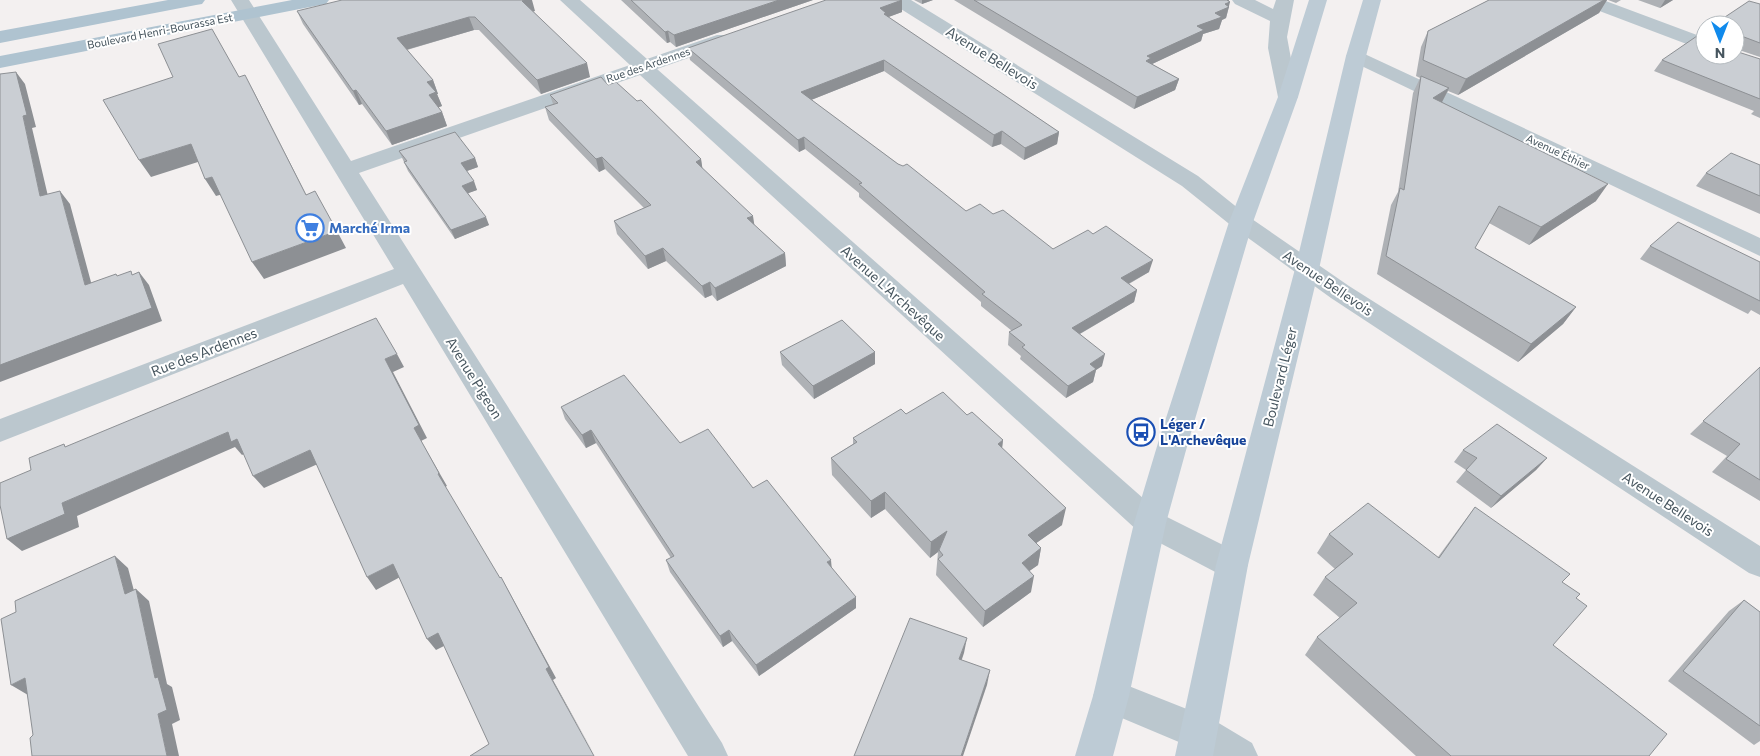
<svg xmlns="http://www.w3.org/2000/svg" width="1760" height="756" viewBox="0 0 1760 756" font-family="Commissioner,sans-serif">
  <rect width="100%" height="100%" fill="#f3f0f0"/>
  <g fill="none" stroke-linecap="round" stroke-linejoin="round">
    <!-- street -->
    <path fill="#bbc7ce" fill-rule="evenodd" d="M231 0H249L351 161 630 65 560 0H580L647 59 717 35H731L733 39 731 43 657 69 1161 514 1243 555 1248 565 1243 575 1232 579 1221 575 1139 532 640 75 359 173 722 743 728 756H688L403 284 0 442V419L394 269Z
      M890 0H911L1198 176 1249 217 1349 286 1760 546V577L1749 573 1331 298 1233 227 1182 186 893 4Z
      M1232 0H1255L1273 9 1276 0H1294L1287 37 1298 97 1295 101 1288 103 1281 101 1278 97 1268 48 1270 21 1235 4Z
      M1578 0H1603L1705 38V51L1581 4Z
      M1356 50 1760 238V256L1349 60 1346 56 1349 52Z
      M1111 679 1212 719 1252 743 1258 756H1204L1186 745 1098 708 1093 696 1098 684Z"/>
    <!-- secondary -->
    <path fill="#bdcbd5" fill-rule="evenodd" d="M1309 0H1327L1298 97 1253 222 1188 443 1166 523 1129 696 1113 756H1075L1093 696 1134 523 1158 443 1229 222 1278 97Z
      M1363 0H1381L1366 56 1319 269 1248 565 1213 756H1175L1216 565 1295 269 1346 56Z"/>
    <!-- primary -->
    <path fill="#afc3d0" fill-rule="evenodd" d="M168 0H205L202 4 196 5 0 43V31Z
      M292 0H329L326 4 320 5 0 68V56Z"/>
  </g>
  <!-- wall -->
  <path fill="#aeb1b5" d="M621 0H813L676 47 670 42 667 43Z
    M902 0V12L888 17 1059 132 1057 144 1024 160 1001 144 992 147 884 71 811 100 898 164 966 211 993 214 1053 249 1149 272 1129 284 1137 290 1134 302 1080 334 1102 366 1096 370 1093 382 1066 398 1020 359 1021 356 1008 345 1009 332 1012 331 981 306V302L859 197V193L805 149 799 152 690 60 688 48Z
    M914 0H933L922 4Z
    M954 0H1229V7L1226 18 1222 20 1219 29 1203 34 1201 41 1152 64 1179 79 1175 90 1134 109Z
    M1489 0H1607L1599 13 1458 95 1448 91 1442 102 1596 201 1529 245 1489 223 1475 248 1576 307 1563 324 1518 362 1377 274 1391 205 1398 192 1413 93 1420 78 1416 76 1421 47 1428 31Z
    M1608 0H1621L1616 3Z
    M1638 0H1673L1660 8Z
    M1760 4V57L1736 49 1735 51Z
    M297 11H535H533L590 77 541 94 479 30H474L407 50 433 80 438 94H437L442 106 438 107 442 112 447 126 392 145 362 104 359 105 303 24Z
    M1705 55 1760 59V118L1751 114 1754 111 1654 71 1662 60Z
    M608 85 701 159 702 168 754 225 785 253 786 266 717 301 712 295 705 298 666 261 648 269 617 234 614 221 644 208 605 169 599 172 549 120 545 107 553 104 550 95Z
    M399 151 475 158 478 167 467 171 477 190 468 193 489 225 455 239 408 171Z
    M1760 165V214L1696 186 1706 173Z
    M1650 246 1760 262V315L1751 310 1748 314 1640 259Z
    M780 352H875V364L814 399 782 365Z
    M1760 367V501L1712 472 1727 456 1690 434Z
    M561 407 680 443 753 488 832 568 856 608 759 676 732 641 723 647 670 572 666 560 671 558 596 443 586 448 565 419Z
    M906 414 967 415 1003 440 1002 448 1062 525 1036 543 1041 548 1038 565 1029 571 1031 592 983 627 936 575 938 552 930 558 885 509 871 518 832 475 831 458 853 444V438Z
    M1463 450 1547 458 1536 470 1491 508 1456 482 1466 470 1454 462Z
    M1475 507 1562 582 1576 598 1553 645 1649 756H1416L1305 655 1317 637 1340 618 1313 595 1325 577 1335 569 1317 553 1329 534 1438 557 1460 527Z
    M1744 600 1760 612V741L1754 745 1668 681 1729 611Z"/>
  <!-- shaded-wall -->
  <path fill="#8d9094" d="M524 0H532L535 11 525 14 522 1Z
    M779 0H813L676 47 674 35Z
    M902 0V12L886 18 880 8Z
    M922 0H933L922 4Z
    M1227 0H1229V2H1230L1226 18 1222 20 1219 29 1203 34 1201 41 1150 65 1143 72 1147 56 1197 26 1215 13 1225 4Z
    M1604 0H1607L1599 13 1458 95 1466 79Z
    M1665 0H1673L1660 8Z
    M469 17 474 30 402 51 397 38Z
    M668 31 670 42 667 43 665 32Z
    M1735 42H1741L1735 51Z
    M884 60V71L801 104V92Z
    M587 63 590 77 541 94 537 80Z
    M16 72 25 84 36 127 32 128 51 209 40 196 23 116Z
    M245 75 254 92 315 212 306 195Z
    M1179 79 1175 90 1134 109 1137 97Z
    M433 80 438 94H437L442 106 434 109 429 95 427 82Z
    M1449 88 1440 106 1433 98Z
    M356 90 362 104 359 105 353 91Z
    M442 112 447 126 392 145 386 131Z
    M1002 131 1001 144 992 147 994 135Z
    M1059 132 1057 144 1024 160 1025 148Z
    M804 137 805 149 799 152 798 140Z
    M191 144 201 161 151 177 139 160Z
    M602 157 605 169 599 172 596 159Z
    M475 158 478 167 464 172 461 163Z
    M701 159 703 172 696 162Z
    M212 177 223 194 216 196 205 179Z
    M474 181 477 190 466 194 462 186Z
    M1608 184 1596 201 1529 245 1541 227Z
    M60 191 70 204 95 297 85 285Z
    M753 216 755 229 747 218Z
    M486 217 489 225 455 239 451 230Z
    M337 231 346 248 264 279 252 262Z
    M663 248 666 261 648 269 645 256Z
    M785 253 786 266 717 301 715 288Z
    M1153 260 1149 272 1117 290 1121 278Z
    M139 272 149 285 162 321 0 382V365Z
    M710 282 712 295 705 298 702 286Z
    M1137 290 1134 302 1069 340 1072 328Z
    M1576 307 1563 324 1518 362 1531 344Z
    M875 352V364L814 399 813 386Z
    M397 354 404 367 393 372 427 438 421 441 447 486 445 487 414 428 385 359Z
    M1105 354 1102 366 1096 370 1093 382 1066 398 1068 386 1090 364Z
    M591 430 596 443 586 448 582 435Z
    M228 432 237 439 248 452 242 455 235 447 77 516 79 527 22 551 7 539 62 503Z
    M1003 440 1001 457 998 444Z
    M310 450 320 463 264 488 253 476Z
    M1547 458 1536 470 1491 508 1501 496Z
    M885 492V509L871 518V501Z
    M1066 508 1062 525 1025 551 1028 535Z
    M947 531 938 552 930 558 931 542Z
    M1041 548 1038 565 1018 579 1022 563Z
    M115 556 128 568 138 606 125 594Z
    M831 560 832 571 827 562Z
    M393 564 402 576 376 590 367 577Z
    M1034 576 1031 592 983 627 985 611Z
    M501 577 556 678 553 680 595 756 546 669Z
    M136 589 149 601 167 684 172 687 180 720 172 724 179 756H167L158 714 155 678Z
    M856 597V608L759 676 756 665Z
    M729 630 732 641 723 647 720 636Z
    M438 633 446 645 436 650 427 639Z
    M967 638 964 653 957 674 959 659Z
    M990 670 987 685 963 756H961Z
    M25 678 28 695 11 685Z"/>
  <!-- building -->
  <path fill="#caced3" stroke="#8d9094" d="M342 0H524L522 1 587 63 537 80 475 17H469L397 38 433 80 427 82 436 92 429 95 442 112 386 131 356 90 353 91 297 11Z
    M631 0H779L674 35 668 31 665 32Z
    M826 0H902L880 8 886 13 884 14 1059 132 1025 148 1002 131 994 135 884 60 801 92 898 164 903 166 907 164 966 211 980 204 993 214 1003 210 1053 249 1088 230 1093 234 1106 226 1153 260 1121 278 1137 290 1072 328 1105 354 1090 364 1096 369 1068 386 1022 347 1025 345 1009 332 1022 325 982 294 985 292 859 184 862 183 804 137 798 140 688 48Z
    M974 0H1228H1227L1230 2 1225 4 1229 7 1215 13 1222 17 1197 26 1204 30 1147 56 1151 58 1146 61 1179 79 1137 97Z
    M1489 0H1604L1466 79 1423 60 1428 31Z
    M1749 1 1760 4V43L1744 37 1741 42H1735V25H1713Z
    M212 29 239 77 245 75 306 195 315 191 337 231 252 262 212 177 205 179 191 144 139 160 103 100 173 77 158 44Z
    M1697 36 1705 38V55H1735V51L1760 59V99L1662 60Z
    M16 72 27 115 23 116 40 196 60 191 85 285 116 274 117 276 131 271 132 275 139 272 152 308 0 365V74Z
    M1421 76 1449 88 1433 98 1608 184 1541 227 1499 206 1475 248 1576 307 1531 344 1386 256 1400 188 1404 190Z
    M601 77 608 85 616 82 637 101 641 100 701 159 696 162 753 216 747 218 785 253 715 288 710 282 702 286 663 248 645 256 614 221 651 205 602 157 596 159 545 107 558 103 550 95Z
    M455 132 475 158 461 163 474 181 462 186 486 217 451 230 404 162 407 161 399 151Z
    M1731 153 1760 165V196L1706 173Z
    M1678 222 1760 262V301L1650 246Z
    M376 318 397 354 385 359 419 425 414 428 439 473 438 474 500 578 501 577 549 667 546 669 594 756H470L489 744 438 633 427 639 393 564 367 577 310 450 253 476 237 439 231 442 228 432 62 503 65 514 7 539 0 505V483L31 470 29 458 64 444 65 447Z
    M842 320 875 352 813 386 780 352Z
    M1760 367V480L1726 459 1740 444 1703 421Z
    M624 375 680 443 708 429 753 488 767 480 831 560 827 562 856 597 756 665 729 630 720 636 666 560 674 556 591 430 582 435 561 407Z
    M943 392 967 415 972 412 1003 440 998 444 1066 508 1028 535 1041 548 1022 563 1034 576 985 611 938 559 943 555 939 550 947 531 931 542 885 492 871 501 831 458 857 442 853 438 901 409 906 414Z
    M1497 424 1547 458 1501 496 1466 470 1477 458 1463 450Z
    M1368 503 1439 558 1475 507 1570 574 1562 582 1580 594 1576 598 1587 606 1553 645 1667 734 1649 756H1451L1317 637 1357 603 1325 577 1353 554 1329 534Z
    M115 556 125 594 136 589 155 678 158 677 167 710 158 714 167 756H32L30 738 33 735 25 678 11 685 1 619 16 612 15 601Z
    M1744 600 1760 612V726L1683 671Z
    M910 618 967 638 959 659 990 670 961 756H854Z"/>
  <!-- icons -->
  <defs>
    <g id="supermarket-ring" transform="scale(1.4375)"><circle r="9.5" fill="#fff" stroke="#3f7fe0" stroke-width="1.5"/><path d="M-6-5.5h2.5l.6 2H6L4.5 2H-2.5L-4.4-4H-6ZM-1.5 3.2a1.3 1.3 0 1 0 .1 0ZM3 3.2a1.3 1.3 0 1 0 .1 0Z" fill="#3f7fe0"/></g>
    <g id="bus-ring" transform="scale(1.4375)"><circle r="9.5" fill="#fff" stroke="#1a4fb4" stroke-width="1.5"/><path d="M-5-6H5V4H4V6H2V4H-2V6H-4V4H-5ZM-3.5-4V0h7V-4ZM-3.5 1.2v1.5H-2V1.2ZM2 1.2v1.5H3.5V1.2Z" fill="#1a4fb4"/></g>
  </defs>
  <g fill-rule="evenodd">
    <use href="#supermarket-ring" x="310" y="228"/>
    <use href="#bus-ring" x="1141" y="432"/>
  </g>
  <g text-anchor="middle" stroke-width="4" stroke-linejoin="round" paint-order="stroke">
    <!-- far-street labels -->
    <g font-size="11" fill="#47565f" stroke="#fff">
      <text transform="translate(160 31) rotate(-11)" y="4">Boulevard Henri-Bourassa Est</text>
      <text transform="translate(648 65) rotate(-19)" y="4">Rue des Ardennes</text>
      <text transform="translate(1558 152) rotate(25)" y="4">Avenue Éthier</text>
    </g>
    <!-- street labels -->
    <g font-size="14" fill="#47565f" stroke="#fff">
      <text transform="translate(992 58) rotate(32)" y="5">Avenue Bellevois</text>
      <text transform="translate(1328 283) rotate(34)" y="5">Avenue Bellevois</text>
      <text transform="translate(893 293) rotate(42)" y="5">Avenue L'Archevêque</text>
      <text transform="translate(204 352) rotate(-21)" y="5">Rue des Ardennes</text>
      <text transform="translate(1280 377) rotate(-76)" y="5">Boulevard Léger</text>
      <text transform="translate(474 378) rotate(58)" y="5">Avenue Pigeon</text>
      <text transform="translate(1668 504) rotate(33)" y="5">Avenue Bellevois</text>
    </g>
    <!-- shop labels -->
    <g font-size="14" font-weight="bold" fill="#366cbe" stroke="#fff" text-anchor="start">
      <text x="329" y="233">Marché Irma</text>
    </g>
    <!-- transit labels -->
    <g font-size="14" font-weight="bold" fill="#164399" stroke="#fff" text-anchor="start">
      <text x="1160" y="429">Léger /<tspan x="1160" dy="16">L'Archevêque</tspan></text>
    </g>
  </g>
  <!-- north arrow -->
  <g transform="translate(1720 40) rotate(180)"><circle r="24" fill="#ffffff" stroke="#b5bbbf"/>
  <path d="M0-4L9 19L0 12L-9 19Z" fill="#108aec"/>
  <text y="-8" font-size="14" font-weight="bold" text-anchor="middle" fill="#47565f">N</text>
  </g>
</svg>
